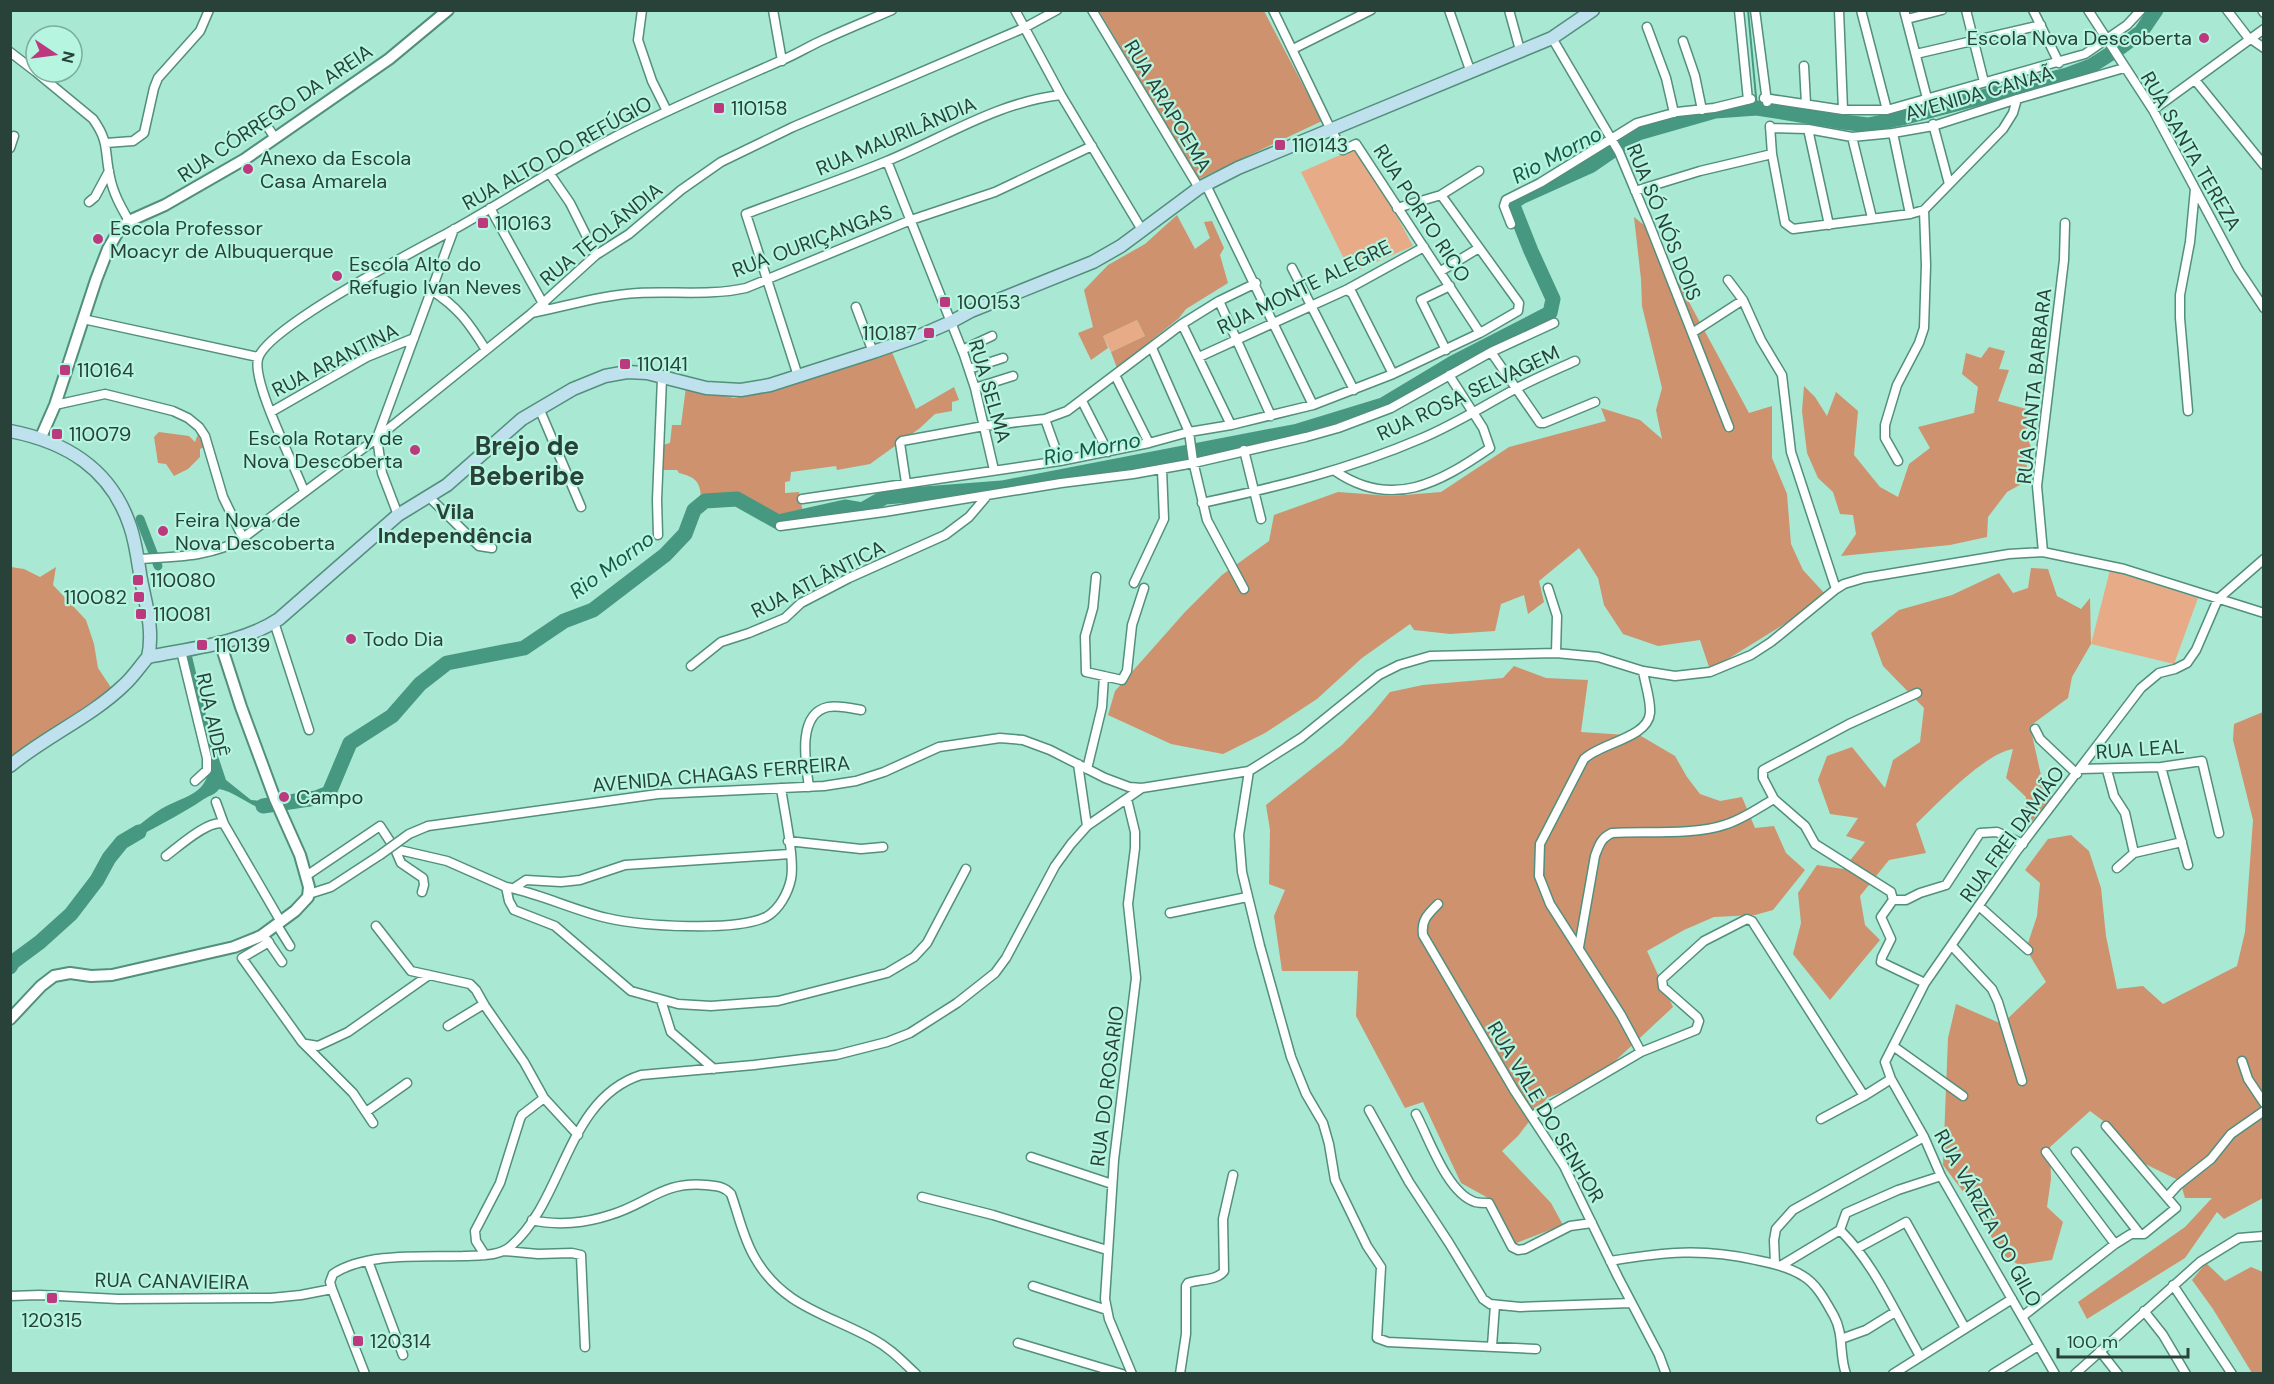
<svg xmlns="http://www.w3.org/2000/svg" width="2274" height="1384" viewBox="0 0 2274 1384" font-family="'DM Sans',sans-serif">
  <rect width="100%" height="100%" fill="#a9e8d3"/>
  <!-- green -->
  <path fill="#e8ab87" d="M1359 147 1413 246 1351 273 1301 172Z
    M1137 320 1145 336 1111 352 1103 336Z
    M2110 570 2198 598 2174 664 2091 644Z"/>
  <!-- forest -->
  <path fill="#ce926e" d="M1099 11H1264L1322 121 1199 179Z
    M1177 215 1195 249 1210 238 1204 222 1212 221 1224 248 1220 255 1228 283 1186 309 1179 318 1117 368 1111 352 1145 336 1137 320 1103 336 1108 348 1091 360 1078 333 1093 327 1084 290 1108 265 1145 244Z
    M1634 217 1650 230 1749 413 1772 406V458L1787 494 1791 544 1803 570 1826 595 1812 607 1710 670 1700 640 1658 646 1623 634 1604 605 1598 578 1579 548 1539 581 1544 602 1528 614 1524 595 1501 604 1495 631 1450 634 1414 630 1410 624 1362 658 1317 699 1265 733 1223 754 1171 744 1108 715 1115 691 1185 612 1222 575 1269 541 1274 515 1338 492 1392 496 1441 492 1509 447 1606 421 1601 408 1640 420 1662 439 1656 410 1662 388 1642 306 1641 279Z
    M1989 347 2005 351 1999 369 2009 370 1998 401 2026 409 2028 426 2025 433 2032 449 2025 459 2028 471 2025 482 2007 492 1988 517 1987 537 1950 545 1841 556 1856 534 1853 515 1840 514 1833 492 1818 478 1807 453 1802 411 1804 386 1815 397 1827 416 1836 392 1858 411 1854 455 1880 487 1898 497 1909 464 1930 448 1918 427 1974 413 1978 387 1962 374 1966 353 1981 358Z
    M891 350 916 409 954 387 959 400 952 402V411L935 414 920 428 870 464 837 470 836 466 791 472 790 481 785 482V493L799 492 803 513 777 519 741 497H701C700 480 694 477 679 473L677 470H662L663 445 670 443 672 425H681L686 387 734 398 759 394Z
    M159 432 189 436 195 442 198 434 203 442 204 447 200 449V457L188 469 174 476 166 464 158 463 154 437Z
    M11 567 24 569 40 577 56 567 53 585 86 620 94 644 98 668 112 689 29 744 11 760Z
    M2031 568 2048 569 2057 596 2081 609 2090 598 2091 644 2072 677 2068 698 2030 726 2043 784 2052 798 2032 821 2025 818 2026 797 2006 778 2013 749C1985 753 1937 804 1916 824L1926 853 1889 860 1860 896 1865 925 1880 940 1830 1000 1793 954 1801 923 1798 893 1817 865 1843 869 1865 842 1846 836 1858 818 1830 814 1818 780 1827 756 1852 747 1885 788 1893 760 1920 742 1924 708 1883 666 1871 633 1899 610 1952 595 1999 573 2013 593 2028 588Z
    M1514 666 1546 678 1588 680 1581 732 1641 736 1675 756 1687 777 1700 794 1720 801 1742 797 1755 828 1774 826 1786 853 1805 870 1773 910 1755 915 1714 917 1684 930 1647 951 1673 1007 1597 1078 1547 1098 1518 1136 1502 1151 1551 1203 1563 1225 1514 1244 1490 1199 1461 1183 1423 1102 1405 1108 1356 1016 1358 971H1282L1274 916 1285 890 1269 884 1270 830 1266 805 1342 745 1371 715 1390 692 1423 685 1503 678Z
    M2263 712V1198L2224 1219 2217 1212 2185 1258 2087 1319 2078 1302 2185 1227 2212 1198H2185L2180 1181 2139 1161 2110 1126 2090 1111 2050 1147 2051 1179 2047 1207 2063 1222 2052 1260 2019 1265 2000 1253 1977 1210 1943 1165 1948 1038 1956 1004 2002 1024 2046 982 2026 949 2037 916 2040 883 2025 870 2048 839 2071 835 2089 851 2101 888 2106 936 2117 989 2143 986 2163 1004 2237 966 2245 932 2253 820 2233 740 2234 724Z
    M2206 1263 2225 1281 2251 1267 2263 1272V1373H2252L2213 1309 2192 1280Z"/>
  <!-- water -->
  <path fill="#469880" d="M192 656 210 732 226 780 251 800 271 802 273 811C253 810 239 793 219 789 215 795 210 795 204 799 179 816 151 829 125 844L120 841C133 830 147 818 161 809 187 794 209 796 210 759L187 658Z"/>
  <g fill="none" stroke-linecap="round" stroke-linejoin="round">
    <!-- stream -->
    <path stroke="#469880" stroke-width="2" d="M1748 10 1757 108"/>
    <!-- canal -->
    <path stroke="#469880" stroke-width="9" d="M140 519 158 566"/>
    <!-- river -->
    <path stroke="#469880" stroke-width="15" d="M263 806 316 798 329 793 350 743 392 716 420 684 447 663 524 648 564 621 593 610 665 555 685 534 694 510 705 501 737 499 778 522 845 507 862 510 885 497 1002 488 1298 431 1383 405 1453 363 1550 313 1553 299 1531 251 1512 203 1521 197 1590 166 1638 133 1715 111 1757 108 1843 122 1868 125 1902 118 2067 75 2091 66 2121 47 2141 32 2156 10
      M10 967 13 962 40 942 71 914 97 880 109 858 122 842 139 832"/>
    <!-- minor casing -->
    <g stroke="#528f7c" stroke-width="11">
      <path id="minor" d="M642 10 638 40 652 81 667 111
        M773 10 782 61
        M1015 10 1061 95 1142 230
        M1092 10 1199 188
        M1273 10 1331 130 1343 150 1356 144 1480 333
        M1449 10 1470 70
        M1509 10 1520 50
        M1739 10 1748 100
        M1755 10 1767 102
        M1839 10 1843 110
        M1861 10 1887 110
        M1904 10 1928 102
        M1966 10 1984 82
        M2033 10 2059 63
        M2088 10 2153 110 2238 269 2264 308
        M2227 10 2250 40
        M2262 10 2264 13
        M1907 19 1942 10
        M1647 27 1666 78 1674 113
        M1552 38 1619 152 1650 226 1729 427
        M2251 39 2264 48
        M1683 41 1695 76 1702 110
        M1293 49 1371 10
        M10 52 36 72
        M1916 54 2041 25
        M1804 66 1806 104
        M36 72 93 119C110 143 104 151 110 177 113 193 121 207 129 221
        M2195 80 2264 165
        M1764 98 1843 110H1887L2085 54 2127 25 2141 10
        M2153 110 2264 29
        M1933 124 1949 184
        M267 126 275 138
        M1770 126 1772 154 1785 223 1793 229 1910 214 1924 210 2003 129 2013 113 2017 99
        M1770 128 1808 129 1852 137 1893 133 1933 126 2017 99 2124 68
        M1808 129 1829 225
        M1893 133 1910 214
        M1852 137 1872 218
        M106 143 133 141 144 133 154 88 158 78 200 31 209 10
        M10 148 14 136
        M887 161 964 355 975 388 994 470
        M550 174 570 203 596 255
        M1206 185 1313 405
        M1635 191 1700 171 1772 154
        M89 202 95 197 109 171
        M490 208 545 307
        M1397 208 1441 195 1479 171
        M1511 224 1504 206 1506 200 1540 183 1637 123 1677 112 1714 108 1751 99
        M1292 268 1354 390
        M1441 271 1479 248
        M1728 280 1743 300 1761 340 1782 375 1791 452 1836 589
        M431 290C458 307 469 323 486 350
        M1346 290 1352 293 1393 374
        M1219 301 1271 416
        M856 307 873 352
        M532 313C568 306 602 295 638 293 674 291 710 296 746 288L911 220 995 192 1092 146
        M83 319 258 357
        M1182 324 1231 425
        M1692 333 1743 300
        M1152 348 1189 432 1193 461 1207 520 1244 589
        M962 350 992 336
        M1446 350 1421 300 1450 286
        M1491 352 1540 423H1544L1595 402
        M1199 357 1346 290 1424 247
        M969 369 1003 358
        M1115 375 1149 443
        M798 376 746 214C793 196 841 180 887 161 945 137 998 102 1061 95
        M975 388 1013 376
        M1082 401 1108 452
        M55 405 105 394 173 411 188 418 199 427 205 436 223 497 243 538
        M539 408 581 507
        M2188 411 2180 318V295L2190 242 2195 189
        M271 412 367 357 414 338
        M1045 419 1060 461
        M1244 450 1261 519
        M1898 461 1885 438V425L1897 385 1919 343 1924 328 1926 265 1924 210
        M1335 471C1392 510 1439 483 1490 448L1483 428 1449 375
        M906 483 900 443 902 441 984 426 1045 419 1067 411 1182 324 1219 301 1256 283
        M304 491C294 464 252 383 258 359 265 328 420 248 453 230 505 201 554 168 607 141 663 111 722 87 780 61 795 55 809 46 825 39 847 29 869 20 892 10
        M429 497 479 546 492 548
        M802 499 1060 461 1149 443 1189 432 1231 425 1313 405 1393 374 1480 333 1518 311 1519 303 1441 195
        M1202 503C1277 487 1350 469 1420 439 1454 425 1485 405 1517 388 1536 378 1555 370 1575 361
        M398 515 382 473 377 438 454 229
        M780 526 884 512 1061 483 1133 474 1194 463 1306 437 1338 428 1391 408 1491 352 1554 323
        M658 535 657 500 662 378
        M2043 552 2037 486 2064 260 2065 223
        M137 559C172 557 214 557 243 538L377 438 532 313 596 255 629 234 681 190 721 162 793 127 1024 28 1057 10
        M1096 577 1093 608 1085 636 1086 672 1122 680 1127 671 1132 625 1144 588
        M1134 583 1164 519 1162 469
        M1548 588 1557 616 1556 653
        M274 622 309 730
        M181 651 207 758V770L195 781
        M691 666 721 642 749 633 785 618 801 603 849 578 945 535 969 517 986 497
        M1917 693 1849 724 1763 770V778L1774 799 1805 826 1815 844 1891 892 1893 900 1881 917 1891 939 1882 957 1881 962 1925 983
        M2035 729 2040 739 2077 774
        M1078 764 1087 826
        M2161 767 2188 865
        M1087 769 1102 707 1104 676
        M2080 769 2161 767 2202 761 2219 833
        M2107 770 2114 796 2125 813 2134 853
        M1249 771 1239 835 1242 872 1260 946 1291 1057 1306 1094 1323 1123 1329 1144 1335 1180 1367 1246 1381 1267 1377 1338 1388 1342 1536 1349
        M809 787C806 765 796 714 828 707 838 705 851 708 861 710
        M1127 799 1135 832V848L1128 904 1136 978 1114 1160 1105 1299 1109 1319 1132 1374
        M216 802 224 824 281 922
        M428 826 658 794 824 786 856 781 884 772 939 747 1000 738 1023 740 1050 750 1105 778 1129 787 1142 788 1249 771 1301 738 1379 675 1399 665 1430 656 1556 653 1598 657 1643 671 1675 676 1710 672 1751 655 1771 642 1836 589 1844 584 1864 578 2009 554 2043 552 2124 569 2264 613
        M788 841 861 849 883 847
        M395 849 447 861 506 887 509 901 514 910 555 926 631 991 678 1004 711 1006 778 1001 887 973 914 957 927 943 966 869
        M166 856C178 847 210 818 224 824
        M2117 868 2134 853 2182 842
        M306 876 380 826 395 849 401 863 423 878 424 885 422 892
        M506 887C541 894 573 910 607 918 642 926 735 932 766 917 779 910 788 893 791 879 795 859 784 810 781 788
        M514 888 526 880 561 882 580 880 625 865 790 854
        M309 894 331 887 380 855
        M1893 900H1906L1920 893 1946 885 1980 833 1997 832 2023 844
        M1438 904C1428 914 1421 920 1423 935L1514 1090 1564 1166 1618 1277 1659 1355 1666 1374
        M1979 906 2028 950
        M1170 913 1247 897
        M277 925 290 946
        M376 926 411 971 470 984 476 990 485 1006 524 1062 544 1098 578 1135
        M267 940 282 962
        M269 942 242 958 302 1042 353 1093 373 1123
        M1952 946 1992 989 1998 1002 2022 1081
        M1579 947 1595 856C1599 845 1601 838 1612 833 1644 831 1695 835 1724 825 1742 820 1758 808 1774 799
        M661 1000 671 1032 714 1069
        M448 1026 484 1004
        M306 1044 318 1046 348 1032 429 975
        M1893 1046 1963 1096
        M1641 1052 1621 1015 1550 904 1539 876 1540 844 1584 759C1600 743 1648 738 1650 713 1651 700 1645 684 1643 671
        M2242 1061 2248 1079 2264 1103
        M1369 1110 1409 1182 1449 1243 1483 1299 1490 1304 1520 1307 1631 1303
        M366 1112 407 1083
        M1416 1114C1429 1138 1447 1193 1475 1202 1479 1203 1485 1203 1489 1203L1512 1247 1518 1250 1525 1249 1570 1226 1592 1223
        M1532 1116 1641 1052 1696 1030 1699 1021 1697 1017 1663 987 1662 979 1704 941 1747 919 1752 921 1864 1096 1891 1079
        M1821 1119 1864 1096
        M2046 1152 2115 1244
        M2076 1152 2139 1233
        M1031 1157 1112 1184
        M922 1197 993 1215 1107 1250
        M2167 1197 2178 1185 2211 1159 2231 1134 2264 1111
        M532 1220C557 1226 586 1223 610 1215 648 1204 662 1181 706 1185 716 1186 724 1186 731 1194 739 1216 743 1238 755 1258 783 1307 828 1314 873 1339 890 1348 902 1361 916 1374
        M1840 1230C1876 1266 1895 1313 1920 1356
        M1858 1248 1906 1222 1965 1328
        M504 1251 538 1254 572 1253 581 1255 585 1347
        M485 1255 476 1241 475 1231 500 1183 520 1119 522 1115 544 1098
        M368 1261 403 1355
        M1610 1261C1664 1252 1702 1248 1756 1260 1772 1263 1789 1267 1803 1276 1817 1284 1826 1302 1834 1316 1844 1334 1839 1355 1846 1374
        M1775 1264 1774 1240 1776 1229 1793 1210 1924 1137
        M1782 1265 1840 1230 1846 1213 1898 1190 1941 1176
        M2173 1285 2232 1374
        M1033 1286 1107 1310
        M10 1296 40 1295 118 1299 271 1298 301 1295 332 1289
        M2144 1311 2163 1335 2186 1374
        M2023 1316 2115 1244 2131 1234H2144L2176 1208 2106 1126
        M1841 1339 1866 1330 1895 1312
        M1018 1343 1122 1374
        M1492 1346 1495 1305
        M2100 1351 2118 1374
        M365 1374 332 1289 330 1282 333 1274C366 1252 424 1257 463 1256 478 1255 499 1257 511 1246 565 1199 566 1099 641 1075L754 1065 836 1055 887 1042 910 1033 957 1003 995 973 1006 958 1055 866 1071 844 1087 826 1142 788
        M1180 1374 1186 1334V1286L1188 1283C1199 1279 1217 1281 1224 1271L1223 1219 1233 1175
        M1893 1374 2012 1299
        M1993 1374 2038 1346
        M2055 1374 1941 1176 1924 1137 1891 1079 1885 1062 1925 983 2016 852 2141 688 2159 673 2175 669 2187 663 2196 650 2218 599 2264 559
        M2075 1374 2200 1262 2239 1238 2264 1236"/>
    </g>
    <!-- tertiary casing -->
    <g stroke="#528f7c" stroke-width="14">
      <path id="tertiary" d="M41 437 55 405 96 280 108 249 119 230 129 221 165 205 245 159 389 59 448 10
        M10 1019 41 986 54 976 70 973 91 976 112 975 234 947 261 936 295 911 308 897 309 887 300 855 275 799 241 707 220 642"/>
    </g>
    <!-- secondary casing -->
    <g stroke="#528f7c" stroke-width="15">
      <path id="secondary" d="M10 431C67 442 111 469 130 526 136 543 138 562 141 580 146 605 154 631 148 657
        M10 766C46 736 91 717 124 685 133 677 140 666 148 657 192 648 241 644 279 619L398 515 447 485 522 419 573 389 605 376 627 372 647 373 706 388 741 390 770 385 876 351 919 336 951 322 971 311 1093 262 1121 246 1199 188 1238 168 1552 38 1593 10"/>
    </g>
    <!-- minor -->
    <use href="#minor" stroke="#fff" stroke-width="8"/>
    <!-- tertiary -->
    <use href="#tertiary" stroke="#fff" stroke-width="10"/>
    <!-- secondary -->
    <use href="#secondary" stroke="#bfe0ed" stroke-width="12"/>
    <!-- minor-bridge casing -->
    <g stroke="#528f7c" stroke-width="11" stroke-linecap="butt">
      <path id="minor-bridge" d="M380 855 409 834 428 826"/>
    </g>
    <!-- minor-bridge -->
    <use href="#minor-bridge" stroke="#fff" stroke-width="8"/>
  </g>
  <!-- markers -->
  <g fill="#bd397f" stroke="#b6f5e0" stroke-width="2">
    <circle cx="2204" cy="38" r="6"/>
    <rect x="713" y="102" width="12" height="12" rx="3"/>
    <rect x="1274" y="139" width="12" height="12" rx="3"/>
    <circle cx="248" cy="169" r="6"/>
    <rect x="477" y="217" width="12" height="12" rx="3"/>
    <circle cx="98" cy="239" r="6"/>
    <circle cx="337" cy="276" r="6"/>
    <rect x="939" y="296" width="12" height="12" rx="3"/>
    <rect x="923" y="327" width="12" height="12" rx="3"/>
    <rect x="619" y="358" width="12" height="12" rx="3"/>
    <rect x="59" y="364" width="12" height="12" rx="3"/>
    <rect x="51" y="428" width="12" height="12" rx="3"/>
    <circle cx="415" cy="450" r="6"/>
    <circle cx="163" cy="531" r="6"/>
    <rect x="132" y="574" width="12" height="12" rx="3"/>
    <rect x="133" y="591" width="12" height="12" rx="3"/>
    <rect x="135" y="608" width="12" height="12" rx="3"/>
    <circle cx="351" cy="639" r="6"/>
    <rect x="196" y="639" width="12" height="12" rx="3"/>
    <circle cx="284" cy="797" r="6"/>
    <rect x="46" y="1292" width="12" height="12" rx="3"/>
    <rect x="352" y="1335" width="12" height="12" rx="3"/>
  </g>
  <g text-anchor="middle" stroke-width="4.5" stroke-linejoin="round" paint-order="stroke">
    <!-- poi labels -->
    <g font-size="20" fill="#28423a" stroke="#b6f5e0" text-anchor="start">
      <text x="2192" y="45" text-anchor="end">Escola Nova Descoberta</text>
      <text x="731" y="115">110158</text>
      <text x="1292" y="152">110143</text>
      <text x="260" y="165">Anexo da Escola<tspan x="260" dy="23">Casa Amarela</tspan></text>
      <text x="495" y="230">110163</text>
      <text x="110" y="235">Escola Professor<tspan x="110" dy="23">Moacyr de Albuquerque</tspan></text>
      <text x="349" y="271">Escola Alto do<tspan x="349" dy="23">Refugio Ivan Neves</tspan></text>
      <text x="957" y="309">100153</text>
      <text x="917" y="340" text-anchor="end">110187</text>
      <text x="637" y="371">110141</text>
      <text x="77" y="377">110164</text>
      <text x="69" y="441">110079</text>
      <text x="403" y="445" text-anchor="end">Escola Rotary de<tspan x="403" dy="23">Nova Descoberta</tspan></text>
      <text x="175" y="527">Feira Nova de<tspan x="175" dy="23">Nova Descoberta</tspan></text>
      <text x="150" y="587">110080</text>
      <text x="127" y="604" text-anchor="end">110082</text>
      <text x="153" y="621">110081</text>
      <text x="363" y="646">Todo Dia</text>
      <text x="214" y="652">110139</text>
      <text x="296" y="804">Campo</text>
      <text x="52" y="1327" text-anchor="middle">120315</text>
      <text x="370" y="1348">120314</text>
    </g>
    <!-- street labels -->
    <g font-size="20" fill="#28423a" stroke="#b6f5e0">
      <text transform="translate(1979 93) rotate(-16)" y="7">AVENIDA CANAÃ</text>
      <text transform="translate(1168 106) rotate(59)" y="7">RUA ARAPOEMA</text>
      <text transform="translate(275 113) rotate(-34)" y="7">RUA CÓRREGO DA AREIA</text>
      <text transform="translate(896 136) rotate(-23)" y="7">RUA MAURILÂNDIA</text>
      <text transform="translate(2191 151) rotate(60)" y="7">RUA SANTA TEREZA</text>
      <text transform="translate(557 153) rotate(-29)" y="7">RUA ALTO DO REFÚGIO</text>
      <text transform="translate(1422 213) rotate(57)" y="7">RUA PORTO RICO</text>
      <text transform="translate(1664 222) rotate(68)" y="7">RUA SÓ NÓS DOIS</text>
      <text transform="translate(601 234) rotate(-39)" y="7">RUA TEOLÂNDIA</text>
      <text transform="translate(812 241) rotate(-21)" y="7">RUA OURIÇANGAS</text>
      <text transform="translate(1304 287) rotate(-26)" y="7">RUA MONTE ALEGRE</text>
      <text transform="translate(335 360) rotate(-27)" y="7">RUA ARANTINA</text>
      <text transform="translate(2034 386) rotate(-84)" y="7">RUA SANTA BARBARA</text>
      <text transform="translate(990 391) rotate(74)" y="7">RUA SELMA</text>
      <text transform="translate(1468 393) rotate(-25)" y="7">RUA ROSA SELVAGEM</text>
      <text transform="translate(818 579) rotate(-27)" y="7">RUA ATLÂNTICA</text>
      <text transform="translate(212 715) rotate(78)" y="7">RUA AIDÊ</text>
      <text transform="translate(2140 749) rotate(-4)" y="7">RUA LEAL</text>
      <text transform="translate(721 774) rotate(-5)" y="7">AVENIDA CHAGAS FERREIRA</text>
      <text transform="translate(2012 834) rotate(-54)" y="7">RUA FREI DAMIÃO</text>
      <text transform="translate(1107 1086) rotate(-83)" y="7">RUA DO ROSARIO</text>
      <text transform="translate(1546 1112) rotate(59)" y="7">RUA VALE DO SENHOR</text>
      <text transform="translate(1988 1218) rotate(61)" y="7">RUA VÁRZEA DO GILO</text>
      <text transform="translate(172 1281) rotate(1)" y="7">RUA CANAVIEIRA</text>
    </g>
    <!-- water labels -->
    <g font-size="21" font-style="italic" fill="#165847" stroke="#b6f5e0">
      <text transform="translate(1557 155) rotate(-28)" y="7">Rio Morno</text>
      <text transform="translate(1092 449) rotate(-11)" y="7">Rio Morno</text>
      <text transform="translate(612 565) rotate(-36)" y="7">Rio Morno</text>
    </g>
    <!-- neighbourhood labels -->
    <g font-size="21" font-weight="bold" fill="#28423a" stroke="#b6f5e0">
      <text x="455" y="519">Vila<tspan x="455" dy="24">Independência</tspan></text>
    </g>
    <!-- district labels -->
    <g font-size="26" font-weight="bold" fill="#28423a" stroke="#b6f5e0">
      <text x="527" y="455">Brejo de<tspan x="527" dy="30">Beberibe</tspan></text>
    </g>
  </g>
  <!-- border -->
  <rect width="2274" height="1384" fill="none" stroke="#28423a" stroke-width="24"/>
  <!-- north arrow -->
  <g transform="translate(54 54) rotate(103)"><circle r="28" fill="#b6f5e0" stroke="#7dad9e" stroke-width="1.5"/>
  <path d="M0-4.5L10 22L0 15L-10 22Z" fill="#bd397f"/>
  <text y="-9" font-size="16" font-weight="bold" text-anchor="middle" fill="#28423a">N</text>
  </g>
  <!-- scale -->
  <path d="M2058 1348v9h130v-9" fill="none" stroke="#28423a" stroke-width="3"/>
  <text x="2067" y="1348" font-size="18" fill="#28423a" stroke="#b6f5e0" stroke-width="4.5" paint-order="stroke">100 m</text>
</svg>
